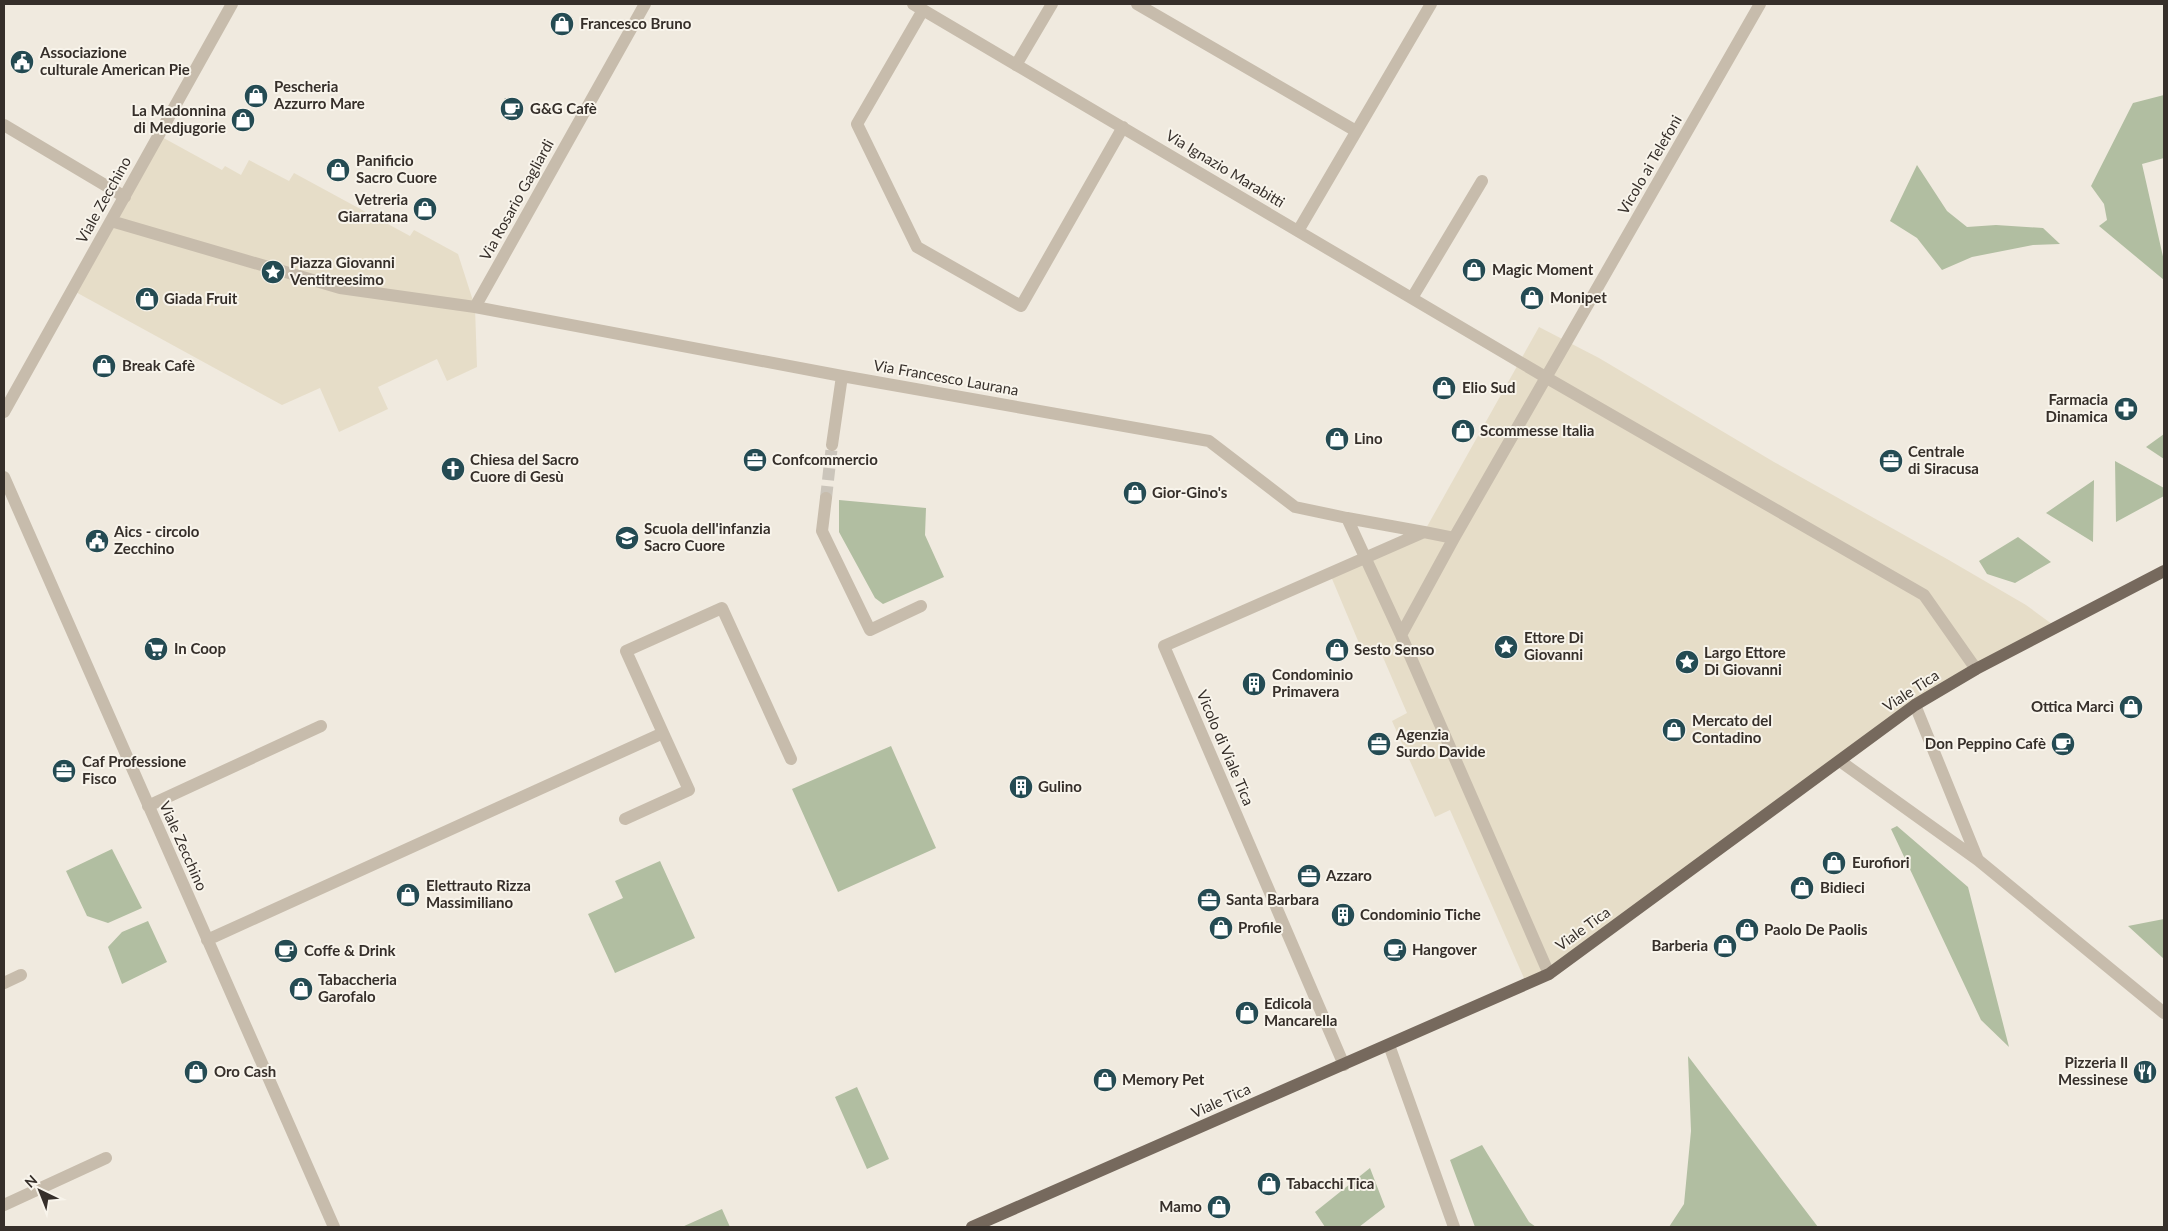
<svg xmlns="http://www.w3.org/2000/svg" width="2168" height="1231" viewBox="0 0 2168 1231" font-family="Lato,sans-serif">
  <rect width="100%" height="100%" fill="#f0eadf"/>
  <!-- green -->
  <path fill="#b1bea1" d="M2164 95V158L2142 164 2164 261V280L2099 226 2107 220 2104 204 2091 186 2133 103Z
    M1917 165 1947 211 1967 227 1996 225 2043 228 2060 244 2033 245 1972 257 1942 270 1917 238 1890 221Z
    M2164 434V459L2146 447Z
    M2115 461 2164 488V496L2116 522Z
    M2094 480 2093 542 2046 513Z
    M839 500 926 508 925 535 944 577 883 604 875 598 839 532Z
    M2018 537 2051 562 2015 583 1987 574 1979 561Z
    M891 746 936 848 838 892 792 789Z
    M1897 826 1968 887 2009 1047 1981 1020 1891 829Z
    M112 849 142 908 108 923 87 916 66 871Z
    M660 861 695 938 615 973 588 914 623 898 615 881Z
    M2164 919V959L2128 926Z
    M148 921 167 962 122 984 108 947 122 932Z
    M1688 1056 1818 1227H1669L1684 1204 1691 1131Z
    M857 1087 889 1159 867 1169 835 1097Z
    M1482 1145 1529 1222 1536 1227H1475L1450 1160Z
    M1370 1168 1385 1207 1359 1227H1325L1315 1212Z
    M722 1209 730 1227H682Z"/>
  <!-- plaza -->
  <path fill="#e6ddc8" d="M160 136 222 170 225 166 241 175 249 160 289 181 294 173 410 236 414 230 458 254 475 307 477 367 447 381 437 359 378 387 388 409 339 432 320 388 282 405 72 290Z
    M1539 327 1599 358 1774 462 1947 559 2026 605 2056 627 1976 669 1527 985 1450 810 1435 817 1392 721 1407 713 1379 648 1364 655 1330 574 1424 532Z"/>
  <g fill="none" stroke-linecap="round" stroke-linejoin="round">
    <!-- minor-tunnel -->
    <path stroke="#cbc5bb" stroke-width="12" stroke-dasharray="12 6" stroke-linecap="butt" d="M826 498 832 445"/>
    <!-- minor -->
    <path stroke="#c7bcac" stroke-width="12" d="M913 4 1547 378 1924 595 1976 669
      M1137 4 1356 131
      M923 10 857 124 917 247 1021 306 1123 127
      M1016 65 1052 4
      M4 125 125 197
      M111 221 340 288 475 307 842 376 1209 441 1295 507 1347 518 1401 635
      M1298 231 1431 4
      M1412 298 1482 181
      M475 307 645 4
      M4 412 232 4
      M832 445 842 376
      M4 477 334 1227
      M826 498 822 531 870 630 921 606
      M1347 518 1424 532
      M1915 705 1978 860
      M1840 761 1978 860 2164 1013
      M148 806 321 726
      M625 819 689 790 663 733
      M207 940 663 733 626 651 722 608 791 759
      M1549 974 1401 635 1454 538 1760 4
      M4 983 21 975
      M1389 1045 1454 1227
      M1344 1065 1164 646 1424 532 1454 538
      M4 1205 106 1158"/>
    <!-- major -->
    <path stroke="#76695d" stroke-width="12" d="M972 1227 1549 974 1915 705 1976 669 2164 571"/>
  </g>
  <!-- icons -->
  <defs>
    <g id="shop-disc" transform="scale(1.25)"><circle r="9.5" fill="#244b53" stroke="#f8f4eb"/><path d="M-5-2.5h2.3a2.7 3.5 0 0 1 5.4 0H5L5.5 6h-11ZM-1.5-2.5h3a1.5 2.3 0 0 0-3 0Z" fill="#fff"/></g>
    <g id="civic-disc" transform="scale(1.25)"><circle r="9.5" fill="#244b53" stroke="#f8f4eb"/><path d="M-.6-6.5H3V-4.5H.6V-3L4-1V1h2V6H-6V1h2V-1L-.6-3ZM-1.2 2.5V6h2.4V2.5Z" fill="#fff"/></g>
    <g id="cafe-disc" transform="scale(1.25)"><circle r="9.5" fill="#244b53" stroke="#f8f4eb"/><path d="M-5.5-4.5H6V0H3Q3 3.5 0 3.5H-2.5Q-5.5 3.5-5.5 0ZM3-3.2v2h1.7v-2ZM-6 4.5H4V6H-6Z" fill="#fff"/></g>
    <g id="sight-disc" transform="scale(1.25)"><circle r="9.5" fill="#244b53" stroke="#f8f4eb"/><path d="M0-6L1.8-2.2L6-1.7L2.9 1.2L3.7 5.4L0 3.3L-3.7 5.4L-2.9 1.2L-6-1.7L-1.8-2.2Z" fill="#fff"/></g>
    <g id="pharmacy-disc" transform="scale(1.25)"><circle r="9.5" fill="#244b53" stroke="#f8f4eb"/><path d="M-2-6h4v4h4v4h-4v4h-4v-4h-4v-4h4Z" fill="#fff"/></g>
    <g id="office-disc" transform="scale(1.25)"><circle r="9.5" fill="#244b53" stroke="#f8f4eb"/><path d="M-6-3h4V-5.5h4V-3h4V5H-6ZM-1-4.5V-3h2v-1.5ZM-6 0V1H6V0Z" fill="#fff"/></g>
    <g id="church-disc" transform="scale(1.25)"><circle r="9.5" fill="#244b53" stroke="#f8f4eb"/><path d="M-1.2-6h2.4v3.5h3.3v2.4h-3.3V6h-2.4V-.1h-3.3v-2.4h3.3Z" fill="#fff"/></g>
    <g id="school-disc" transform="scale(1.25)"><circle r="9.5" fill="#244b53" stroke="#f8f4eb"/><path d="M0-5L7-2L0 1L-7-2ZM-4 1L0 2.5L4 1V4Q0 6-4 4Z" fill="#fff"/></g>
    <g id="supermarket-disc" transform="scale(1.25)"><circle r="9.5" fill="#244b53" stroke="#f8f4eb"/><path d="M-6-5.5h2.5l.6 2H6L4.5 2H-2.5L-4.4-4H-6ZM-1.5 3.2a1.3 1.3 0 1 0 .1 0ZM3 3.2a1.3 1.3 0 1 0 .1 0Z" fill="#fff"/></g>
    <g id="building-disc" transform="scale(1.25)"><circle r="9.5" fill="#244b53" stroke="#f8f4eb"/><path d="M-4-6H4V6H1V3H-1V6H-4ZM-2.5-4.3h1.7v1.8h-1.7ZM.8-4.3h1.7v1.8H.8ZM-2.5-1h1.7V.8h-1.7ZM.8-1h1.7V.8H.8Z" fill="#fff"/></g>
    <g id="restaurant-disc" transform="scale(1.25)"><circle r="9.5" fill="#244b53" stroke="#f8f4eb"/><path d="M-5-6h1v4h1v-4h1v4h1v-4h1v5L-1.5 .5V6h-2V.5L-5-1ZM5-6V6H3V1.5H1.5Q1.5-4 5-6Z" fill="#fff"/></g>
  </defs>
  <g fill-rule="evenodd">
    <use href="#shop-disc" x="562" y="24"/>
    <use href="#civic-disc" x="22" y="62"/>
    <use href="#shop-disc" x="256" y="96"/>
    <use href="#cafe-disc" x="512" y="109"/>
    <use href="#shop-disc" x="243" y="120"/>
    <use href="#shop-disc" x="338" y="170"/>
    <use href="#shop-disc" x="425" y="209"/>
    <use href="#shop-disc" x="1474" y="270"/>
    <use href="#sight-disc" x="273" y="272"/>
    <use href="#shop-disc" x="1532" y="298"/>
    <use href="#shop-disc" x="147" y="299"/>
    <use href="#shop-disc" x="104" y="366"/>
    <use href="#shop-disc" x="1444" y="388"/>
    <use href="#pharmacy-disc" x="2126" y="409"/>
    <use href="#shop-disc" x="1463" y="431"/>
    <use href="#shop-disc" x="1337" y="439"/>
    <use href="#office-disc" x="755" y="460"/>
    <use href="#office-disc" x="1891" y="461"/>
    <use href="#church-disc" x="453" y="469"/>
    <use href="#shop-disc" x="1135" y="493"/>
    <use href="#school-disc" x="627" y="538"/>
    <use href="#civic-disc" x="97" y="541"/>
    <use href="#sight-disc" x="1506" y="647"/>
    <use href="#supermarket-disc" x="156" y="649"/>
    <use href="#shop-disc" x="1337" y="650"/>
    <use href="#sight-disc" x="1687" y="662"/>
    <use href="#building-disc" x="1254" y="684"/>
    <use href="#shop-disc" x="2131" y="707"/>
    <use href="#shop-disc" x="1674" y="730"/>
    <use href="#office-disc" x="1379" y="744"/>
    <use href="#cafe-disc" x="2063" y="744"/>
    <use href="#office-disc" x="64" y="771"/>
    <use href="#building-disc" x="1021" y="787"/>
    <use href="#shop-disc" x="1834" y="863"/>
    <use href="#office-disc" x="1309" y="876"/>
    <use href="#shop-disc" x="1802" y="888"/>
    <use href="#shop-disc" x="408" y="895"/>
    <use href="#office-disc" x="1209" y="900"/>
    <use href="#building-disc" x="1343" y="915"/>
    <use href="#shop-disc" x="1221" y="928"/>
    <use href="#shop-disc" x="1747" y="930"/>
    <use href="#shop-disc" x="1725" y="946"/>
    <use href="#cafe-disc" x="1395" y="950"/>
    <use href="#cafe-disc" x="286" y="951"/>
    <use href="#shop-disc" x="301" y="989"/>
    <use href="#shop-disc" x="1247" y="1013"/>
    <use href="#shop-disc" x="196" y="1072"/>
    <use href="#restaurant-disc" x="2145" y="1072"/>
    <use href="#shop-disc" x="1105" y="1080"/>
    <use href="#shop-disc" x="1269" y="1184"/>
    <use href="#shop-disc" x="1219" y="1207"/>
  </g>
  <g text-anchor="middle" stroke-width="4" stroke-linejoin="round" paint-order="stroke">
    <!-- poi labels -->
    <g font-size="15" font-weight="bold" fill="#362f2a" stroke="#f8f4eb" text-anchor="start">
      <text x="580" y="29">Francesco Bruno</text>
      <text x="40" y="58">Associazione<tspan x="40" dy="17">culturale American Pie</tspan></text>
      <text x="274" y="92">Pescheria<tspan x="274" dy="17">Azzurro Mare</tspan></text>
      <text x="530" y="114">G&amp;G Cafè</text>
      <text x="226" y="116" text-anchor="end">La Madonnina<tspan x="226" dy="17">di Medjugorie</tspan></text>
      <text x="356" y="166">Panificio<tspan x="356" dy="17">Sacro Cuore</tspan></text>
      <text x="408" y="205" text-anchor="end">Vetreria<tspan x="408" dy="17">Giarratana</tspan></text>
      <text x="290" y="268">Piazza Giovanni<tspan x="290" dy="17">Ventitreesimo</tspan></text>
      <text x="1492" y="275">Magic Moment</text>
      <text x="1550" y="303">Monipet</text>
      <text x="164" y="304">Giada Fruit</text>
      <text x="122" y="371">Break Cafè</text>
      <text x="1462" y="393">Elio Sud</text>
      <text x="2108" y="405" text-anchor="end">Farmacia<tspan x="2108" dy="17">Dinamica</tspan></text>
      <text x="1480" y="436">Scommesse Italia</text>
      <text x="1354" y="444">Lino</text>
      <text x="1908" y="457">Centrale<tspan x="1908" dy="17">di Siracusa</tspan></text>
      <text x="470" y="465">Chiesa del Sacro<tspan x="470" dy="17">Cuore di Gesù</tspan></text>
      <text x="772" y="465">Confcommercio</text>
      <text x="1152" y="498">Gior-Gino's</text>
      <text x="644" y="534">Scuola dell'infanzia<tspan x="644" dy="17">Sacro Cuore</tspan></text>
      <text x="114" y="537">Aics - circolo<tspan x="114" dy="17">Zecchino</tspan></text>
      <text x="1524" y="643">Ettore Di<tspan x="1524" dy="17">Giovanni</tspan></text>
      <text x="174" y="654">In Coop</text>
      <text x="1354" y="655">Sesto Senso</text>
      <text x="1704" y="658">Largo Ettore<tspan x="1704" dy="17">Di Giovanni</tspan></text>
      <text x="1272" y="680">Condominio<tspan x="1272" dy="17">Primavera</tspan></text>
      <text x="2114" y="712" text-anchor="end">Ottica Marcì</text>
      <text x="1692" y="726">Mercato del<tspan x="1692" dy="17">Contadino</tspan></text>
      <text x="1396" y="740">Agenzia<tspan x="1396" dy="17">Surdo Davide</tspan></text>
      <text x="2046" y="749" text-anchor="end">Don Peppino Cafè</text>
      <text x="82" y="767">Caf Professione<tspan x="82" dy="17">Fisco</tspan></text>
      <text x="1038" y="792">Gulino</text>
      <text x="1852" y="868">Eurofiori</text>
      <text x="1326" y="881">Azzaro</text>
      <text x="426" y="891">Elettrauto Rizza<tspan x="426" dy="17">Massimiliano</tspan></text>
      <text x="1820" y="893">Bidieci</text>
      <text x="1226" y="905">Santa Barbara</text>
      <text x="1360" y="920">Condominio Tiche</text>
      <text x="1238" y="933">Profile</text>
      <text x="1764" y="935">Paolo De Paolis</text>
      <text x="1708" y="951" text-anchor="end">Barberia</text>
      <text x="1412" y="955">Hangover</text>
      <text x="304" y="956">Coffe &amp; Drink</text>
      <text x="318" y="985">Tabaccheria<tspan x="318" dy="17">Garofalo</tspan></text>
      <text x="1264" y="1009">Edicola<tspan x="1264" dy="17">Mancarella</tspan></text>
      <text x="2128" y="1068" text-anchor="end">Pizzeria Il<tspan x="2128" dy="17">Messinese</tspan></text>
      <text x="214" y="1077">Oro Cash</text>
      <text x="1122" y="1085">Memory Pet</text>
      <text x="1286" y="1189">Tabacchi Tica</text>
      <text x="1202" y="1212" text-anchor="end">Mamo</text>
    </g>
    <!-- street labels -->
    <g font-size="15" fill="#362f2a" stroke="#f8f4eb">
      <text transform="translate(1650 165) rotate(-60)" y="5">Vicolo ai Telefoni</text>
      <text transform="translate(1225 169) rotate(31)" y="5">Via Ignazio Marabitti</text>
      <text transform="translate(104 200) rotate(-61)" y="5">Viale Zecchino</text>
      <text transform="translate(517 200) rotate(-61)" y="5">Via Rosario Gagliardi</text>
      <text transform="translate(946 378) rotate(10)" y="5">Via Francesco Laurana</text>
      <text transform="translate(1911 691) rotate(-33)" y="5">Viale Tica</text>
      <text transform="translate(1225 748) rotate(67)" y="5">Vicolo di Viale Tica</text>
      <text transform="translate(183 846) rotate(66)" y="5">Viale Zecchino</text>
      <text transform="translate(1583 929) rotate(-36)" y="5">Viale Tica</text>
      <text transform="translate(1221 1101) rotate(-24)" y="5">Viale Tica</text>
    </g>
  </g>
  <!-- border -->
  <rect width="2168" height="1231" fill="none" stroke="#362f2a" stroke-width="10"/>
  <!-- north arrow -->
  <g transform="translate(40 1191) rotate(317)" stroke="#f8f4eb" stroke-width="4" paint-order="stroke">
  <path d="M0-4L9 19L0 12L-9 19Z" fill="#362f2a"/>
  <text y="-8" font-size="14" font-weight="bold" text-anchor="middle" fill="#362f2a">N</text>
  </g>
</svg>
